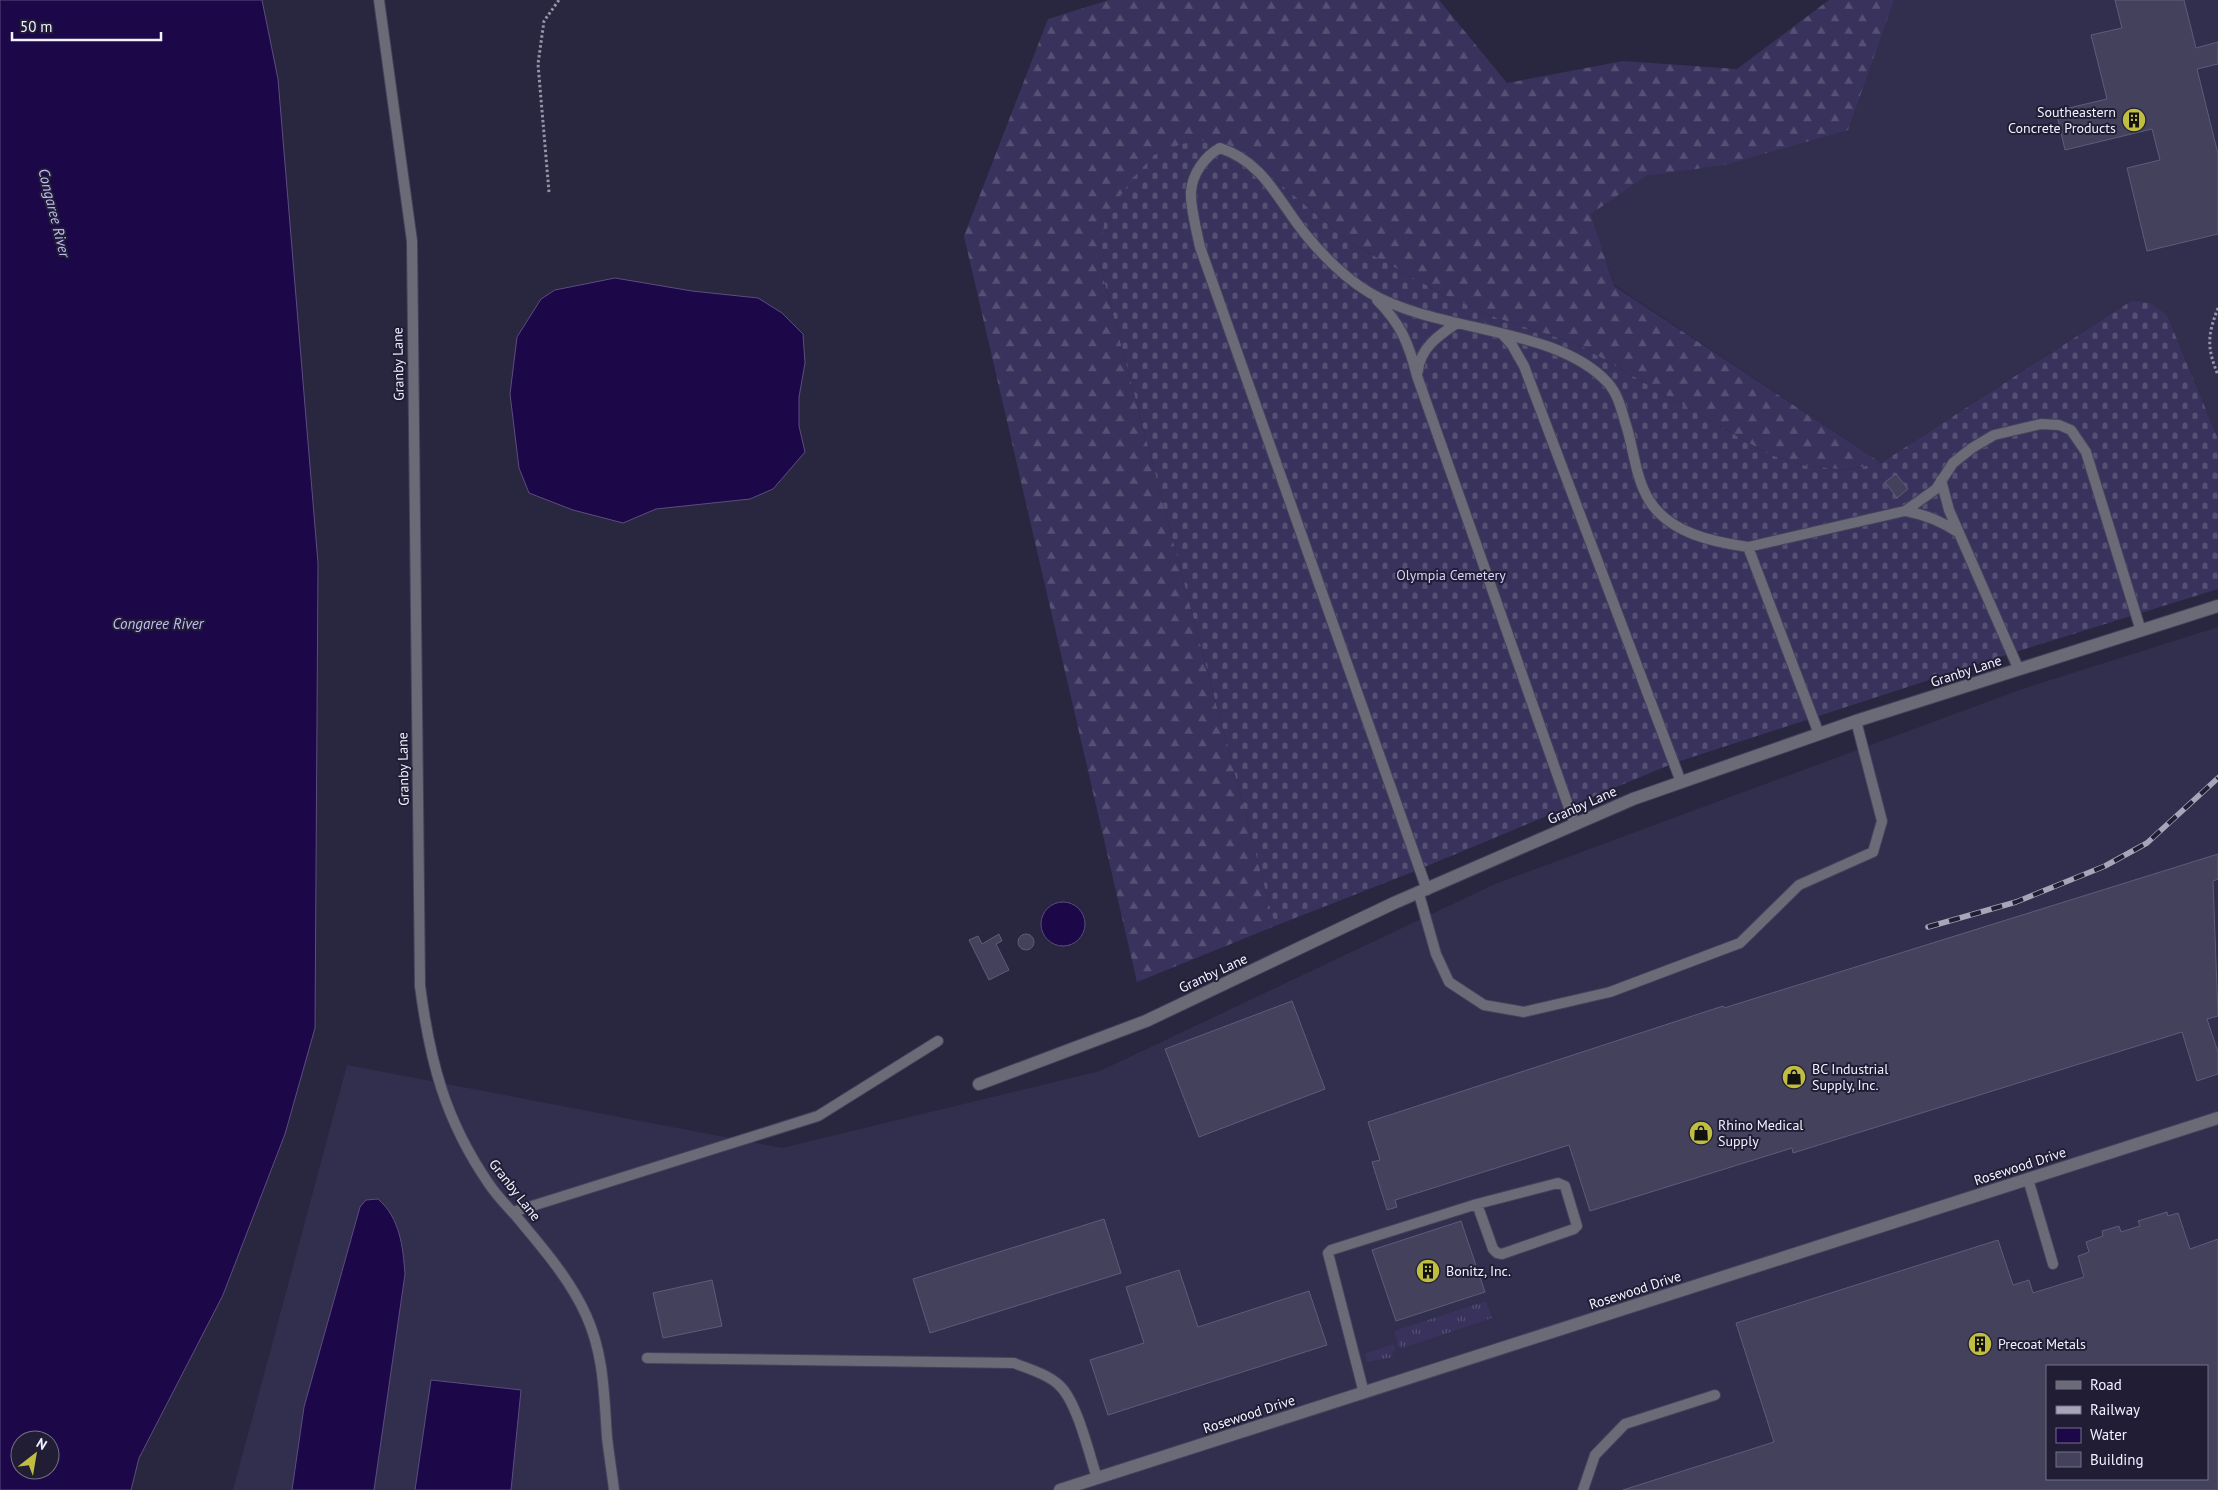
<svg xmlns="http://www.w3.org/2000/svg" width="2218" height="1490" viewBox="0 0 2218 1490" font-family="'PT Sans',sans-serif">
  <defs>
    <pattern id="grass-tufts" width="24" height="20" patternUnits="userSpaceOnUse" patternTransform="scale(1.25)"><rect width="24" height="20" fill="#38325c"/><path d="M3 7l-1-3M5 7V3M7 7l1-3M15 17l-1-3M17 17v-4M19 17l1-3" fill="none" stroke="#555074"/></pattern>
    <pattern id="forest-firs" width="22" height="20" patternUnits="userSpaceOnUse" patternTransform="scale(1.25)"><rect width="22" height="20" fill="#38325c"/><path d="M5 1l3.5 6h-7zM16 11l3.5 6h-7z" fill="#555074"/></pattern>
    <pattern id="cemetery-stones" width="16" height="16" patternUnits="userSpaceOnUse" patternTransform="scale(1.25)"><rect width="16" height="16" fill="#38325c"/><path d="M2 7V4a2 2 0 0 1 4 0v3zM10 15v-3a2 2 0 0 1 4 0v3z" fill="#555074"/></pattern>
  </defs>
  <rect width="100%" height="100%" fill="#292640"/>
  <!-- built -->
  <path fill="#322e4e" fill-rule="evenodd" d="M1893 0H2218V439L2167 315 2131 301 1881 463 1614 285 1591 214 1645 176 1725 165Z
    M2218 627V1490H233L347 1065 782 1148 1100 1071 1495 884 2022 689ZM2047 1366H2207V1479H2047Z"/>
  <!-- grass -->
  <path fill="url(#grass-tufts)" d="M1486 1301 1492 1318 1400 1349 1394 1331Z
    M1393 1344 1396 1351 1392 1352 1393 1357 1367 1362 1365 1354Z"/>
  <!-- forest -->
  <path fill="url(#forest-firs)" d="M1109 0H1439L1507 83 1623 61 1737 69 1829 0H1894L1848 130 1725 165 1646 176 1591 214 1614 286 1881 463 1846 470 1802 465 1768 454 1577 344 1497 318 1444 295 1349 242 1242 152 1099 261 1275 926 1137 982 964 236 1048 19Z"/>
  <!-- cemetery -->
  <path fill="url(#cemetery-stones)" d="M1200 140 1224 144 1242 152 1349 242 1444 295 1497 318 1577 344 1768 454 1802 465 1846 470 1881 463 2131 301 2150 303 2167 315 2218 439V589L2009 654 1674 763 1415 871 1275 926 1099 261 1105 217 1134 177 1154 155 1182 144Z"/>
  <!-- water -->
  <path fill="#1c0748" stroke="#5c4d7f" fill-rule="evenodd" d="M0 0H262L278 79 318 563 315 1028 285 1134 223 1295 139 1458 131 1490H0ZM20 1440H50V1470H20Z
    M615 278 692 291 758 298 782 313 803 334 805 363 799 397V426L805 452 773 489 750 499 656 509 623 523 573 510 529 493 519 468 510 394 517 337 541 299 555 290Z
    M1041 924a22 22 0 1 1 44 0a22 22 0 1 1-44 0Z
    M378 1199C400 1218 403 1247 405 1274L374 1490H292L304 1407 360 1207 366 1200Z
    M431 1380 521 1390 511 1490H415Z"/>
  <!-- building -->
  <path fill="#43415c" stroke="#5e5c79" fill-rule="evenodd" d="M2115 0H2184L2196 48 2218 42V64L2197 69 2218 154V234L2147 251 2127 168 2160 160 2152 129 2065 150 2056 111 2107 99 2091 35 2122 28Z
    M1896 474 1908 489 1897 498 1885 482Z
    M2218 854V879L2213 881 2218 1016 2207 1019 2218 1052V1074L2197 1081 2182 1032 1793 1153 1792 1148 1590 1211 1569 1145 1395 1200 1397 1207 1387 1210 1372 1162 1380 1160 1368 1122 1723 1006 1724 1008Z
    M999 934 1002 941 996 944 1009 970 989 980 969 940 978 936 982 944Z
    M1018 942a8 8 0 1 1 16 0a8 8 0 1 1-16 0Z
    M1292 1001 1325 1089 1199 1137 1165 1049Z
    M2167 1212 2168 1216 2178 1213 2190 1249 2218 1239V1490H1623L1774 1442 1736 1323 1998 1240 2013 1285 2029 1280 2033 1293 2084 1277 2078 1256 2089 1252 2086 1242 2103 1236 2102 1231 2119 1226 2121 1232 2140 1226 2138 1221ZM2047 1366H2207V1479H2047Z
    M1104 1219 1121 1273 930 1333 913 1279Z
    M1461 1221 1485 1292 1396 1321 1372 1250Z
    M1179 1270 1198 1327 1309 1291 1327 1345 1108 1415 1090 1360 1144 1343 1126 1287Z
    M712 1280 722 1326 663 1338 653 1293Z"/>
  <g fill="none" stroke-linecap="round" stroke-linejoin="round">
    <!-- service casing -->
    <g stroke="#45425b" stroke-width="12">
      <path id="service" d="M379 0 412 241 420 986C430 1062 445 1120 489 1184 497 1196 507 1206 516 1216 541 1246 570 1279 586 1315 604 1354 604 1395 607 1437 609 1455 612 1473 614 1490
        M1377 300C1401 324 1409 344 1417 376L1575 825
        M1503 335 1512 345 1524 366 1681 782
        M1418 371C1420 348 1439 335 1457 323
        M1941 480 1949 510 2019 670
        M1906 511C1927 515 1942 521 1959 533
        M1748 547 1819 734
        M1427 890 1200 247C1197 233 1190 205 1191 192 1192 174 1205 156 1220 148 1265 163 1278 201 1306 235 1324 257 1345 278 1370 293 1438 333 1556 326 1608 383 1619 395 1622 413 1627 428 1634 452 1636 479 1649 500 1669 533 1713 542 1748 547L1905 511 1936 489 1953 463 1972 448 1994 435 2041 424 2059 425 2071 430 2086 452 2141 631
        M1419 894 1436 954 1449 982 1484 1005 1524 1012 1610 992 1740 943 1799 885 1873 852 1882 821 1856 721
        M2028 1179 2053 1264
        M513 1212 818 1116 938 1041
        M647 1358 1014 1363C1029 1369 1047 1374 1059 1385 1077 1401 1089 1454 1097 1478
        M1364 1393 1328 1253 1331 1250 1477 1204 1558 1183 1565 1186 1577 1226 1574 1229 1502 1254 1497 1253 1493 1249 1477 1204
        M1583 1490 1595 1455 1625 1424 1715 1395"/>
    </g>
    <!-- minor casing -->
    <g stroke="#45425b" stroke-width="14">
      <path id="minor" d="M979 1084 1146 1021 1394 903 1633 799 1856 721 2218 606
        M1060 1490 2218 1118"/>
    </g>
    <!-- path -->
    <path stroke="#9694a7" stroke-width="3" stroke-dasharray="2.5 2.5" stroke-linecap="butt" d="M549 192 538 64 544 21 559 0
      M2218 308C2207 336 2207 348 2218 375"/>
    <!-- service -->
    <use href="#service" stroke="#6b6b78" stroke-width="10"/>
    <!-- minor -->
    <use href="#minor" stroke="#6b6b78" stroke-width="12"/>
    <!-- rail casing -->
    <g stroke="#a7a5b8" stroke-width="5.5">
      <path id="rail" d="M1928 927 2016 902 2105 866 2147 843 2218 778"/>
    </g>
    <!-- rail -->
    <use href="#rail" stroke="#201d35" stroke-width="4" stroke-dasharray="11" stroke-linecap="butt"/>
  </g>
  <!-- icons -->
  <defs>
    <g id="building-disc" transform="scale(1.25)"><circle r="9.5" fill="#c0be41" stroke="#201d35"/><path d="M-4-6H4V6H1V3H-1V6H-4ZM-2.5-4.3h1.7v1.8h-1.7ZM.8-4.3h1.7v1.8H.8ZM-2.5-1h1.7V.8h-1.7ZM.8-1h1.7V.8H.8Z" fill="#111"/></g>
    <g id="shop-disc" transform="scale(1.25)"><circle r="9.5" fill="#c0be41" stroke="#201d35"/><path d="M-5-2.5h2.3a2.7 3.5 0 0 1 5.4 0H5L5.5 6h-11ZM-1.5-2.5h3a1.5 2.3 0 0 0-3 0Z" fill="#111"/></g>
  </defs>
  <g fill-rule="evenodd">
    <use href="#building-disc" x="2134" y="120"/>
    <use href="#shop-disc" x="1794" y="1077"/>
    <use href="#shop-disc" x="1701" y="1133"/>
    <use href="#building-disc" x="1428" y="1271"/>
    <use href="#building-disc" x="1980" y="1344"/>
  </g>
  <g text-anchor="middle" stroke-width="4" stroke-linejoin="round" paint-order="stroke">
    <!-- poi labels -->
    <g font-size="14" fill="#f2f1ff" stroke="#201d35" text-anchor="start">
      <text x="2116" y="117" text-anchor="end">Southeastern<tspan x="2116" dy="16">Concrete Products</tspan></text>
      <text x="1812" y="1074">BC Industrial<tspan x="1812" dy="16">Supply, Inc.</tspan></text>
      <text x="1718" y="1130">Rhino Medical<tspan x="1718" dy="16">Supply</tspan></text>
      <text x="1446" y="1276">Bonitz, Inc.</text>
      <text x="1998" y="1349">Precoat Metals</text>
    </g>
    <!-- street labels -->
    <g font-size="14" fill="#f2f1ff" stroke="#201d35">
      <text transform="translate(398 364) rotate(-91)" y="5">Granby Lane</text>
      <text transform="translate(1966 671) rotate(-18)" y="5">Granby Lane</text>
      <text transform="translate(403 769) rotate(-91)" y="5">Granby Lane</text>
      <text transform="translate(1582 805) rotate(-24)" y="5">Granby Lane</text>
      <text transform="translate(1213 973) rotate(-25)" y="5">Granby Lane</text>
      <text transform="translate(2020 1166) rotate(-18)" y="5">Rosewood Drive</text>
      <text transform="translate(515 1190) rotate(52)" y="5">Granby Lane</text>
      <text transform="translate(1635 1290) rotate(-18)" y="5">Rosewood Drive</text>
      <text transform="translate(1249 1414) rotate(-18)" y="5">Rosewood Drive</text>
    </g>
    <!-- park labels -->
    <g font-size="14" fill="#d4d1f9" stroke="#201d35">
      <text x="1451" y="580">Olympia Cemetery</text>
    </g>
    <!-- water labels -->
    <g font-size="15" font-style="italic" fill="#c1bcf7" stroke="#201d35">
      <text transform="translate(54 213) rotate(76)" y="5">Congaree River</text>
      <text x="158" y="629">Congaree River</text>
    </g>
  </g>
  <!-- legend -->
  <rect x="2046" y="1365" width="162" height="115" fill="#201d35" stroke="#747286"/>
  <rect x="2056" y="1381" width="25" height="8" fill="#6b6b78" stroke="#747286"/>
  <text x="2090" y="1390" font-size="15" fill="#f2f1ff">Road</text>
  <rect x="2056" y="1406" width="25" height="8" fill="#a7a5b8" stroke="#747286"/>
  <text x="2090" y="1415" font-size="15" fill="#f2f1ff">Railway</text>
  <rect x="2056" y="1428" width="25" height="15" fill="#1c0748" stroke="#747286"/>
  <text x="2090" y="1440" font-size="15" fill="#f2f1ff">Water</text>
  <rect x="2056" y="1452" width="25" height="15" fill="#43415c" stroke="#747286"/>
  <text x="2090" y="1465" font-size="15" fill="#f2f1ff">Building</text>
  <!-- north arrow -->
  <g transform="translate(35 1455) rotate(31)"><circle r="24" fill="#201d35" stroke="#747286"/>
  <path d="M0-4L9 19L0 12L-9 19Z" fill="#c0be41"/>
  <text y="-8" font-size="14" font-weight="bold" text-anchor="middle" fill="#f2f1ff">N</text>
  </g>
  <!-- scale -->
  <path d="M12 32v8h149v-8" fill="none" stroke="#f2f1ff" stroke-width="2.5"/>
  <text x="20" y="32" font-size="15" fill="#f2f1ff" stroke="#201d35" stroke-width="4" paint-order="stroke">50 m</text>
</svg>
